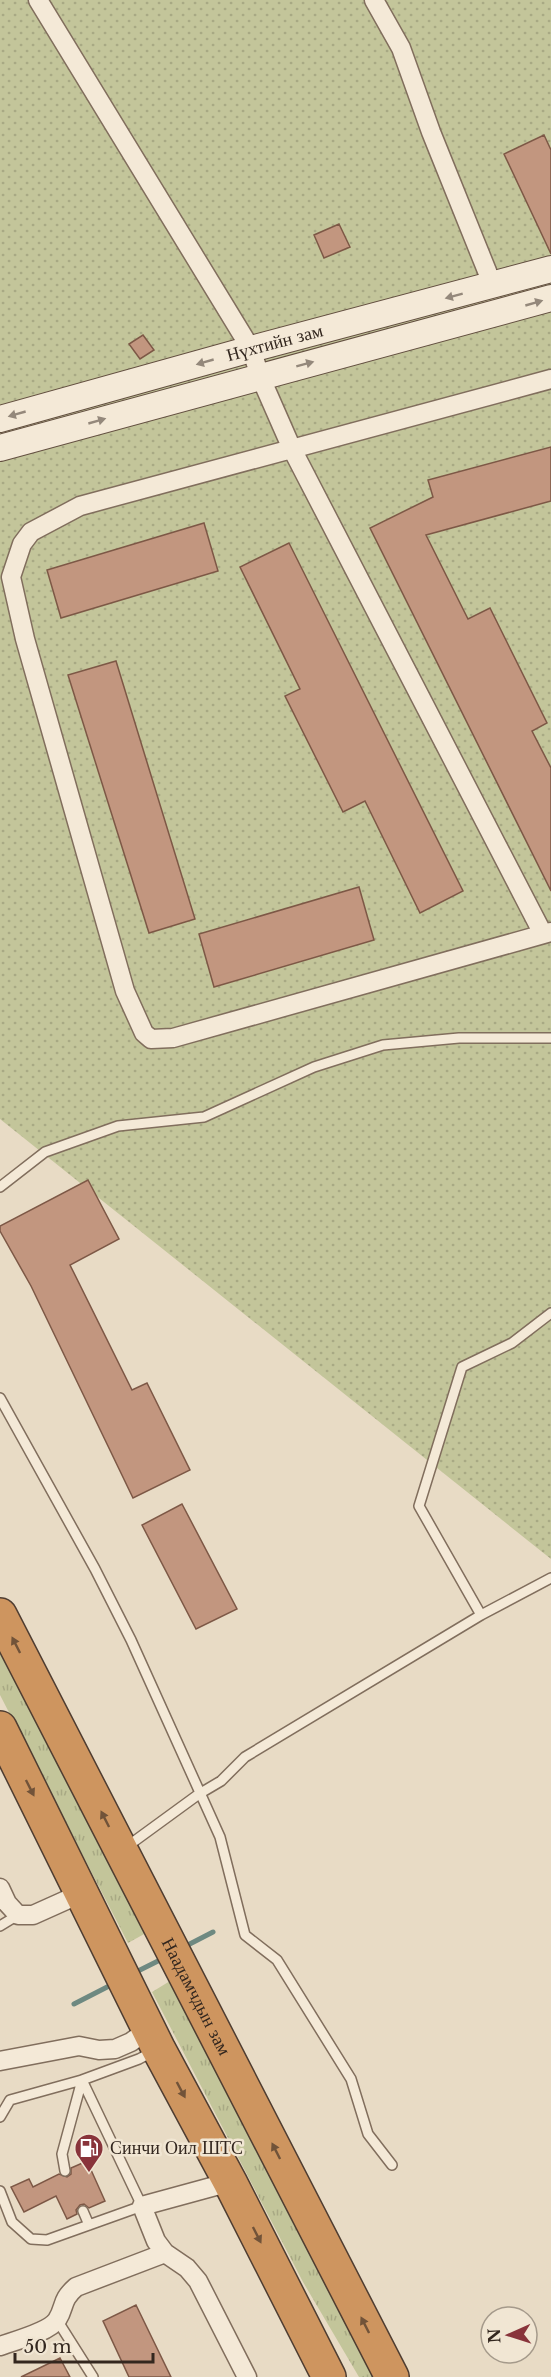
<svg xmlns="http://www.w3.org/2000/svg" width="551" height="2377" viewBox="0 0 551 2377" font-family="'Libre Baskerville',serif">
  <defs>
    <pattern id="grass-tufts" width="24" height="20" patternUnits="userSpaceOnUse" patternTransform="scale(1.5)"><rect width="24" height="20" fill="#c3c59a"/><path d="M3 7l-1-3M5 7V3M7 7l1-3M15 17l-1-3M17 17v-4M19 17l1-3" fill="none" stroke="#a8a984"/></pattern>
    <pattern id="park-dots" width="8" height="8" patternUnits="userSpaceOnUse" patternTransform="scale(1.5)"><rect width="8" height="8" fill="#c3c59a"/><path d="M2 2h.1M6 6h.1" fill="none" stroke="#a8a984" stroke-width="1.8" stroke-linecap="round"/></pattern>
  </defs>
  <rect width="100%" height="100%" fill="#e8dbc5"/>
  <!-- grass -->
  <path fill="url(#grass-tufts)" d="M0 1648 146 1933 128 1943 0 1695Z
    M170 1981 374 2377H359L303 2282 152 1992Z"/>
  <!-- park -->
  <path fill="url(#park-dots)" d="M0 0H551V1559L0 1119Z"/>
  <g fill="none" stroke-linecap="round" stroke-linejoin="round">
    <!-- stream -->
    <path stroke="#6e8981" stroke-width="5" d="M182 1948 213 1932
      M132 1974 164 1958
      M74 2004 113 1984"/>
  </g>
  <!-- building -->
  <path fill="#c2967f" stroke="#7d5846" stroke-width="1.5" d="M544 135 551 150V254L504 154Z
    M339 224 350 247 324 258 314 235Z
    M143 335 154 350 140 359 129 344Z
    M551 447V501L426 535 468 619 490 608 547 723 532 731 551 768V891L370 528 433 497 428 480Z
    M204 523 218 571 61 618 47 570Z
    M289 543 463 891 420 913 365 801 343 812 285 696 300 689 240 567Z
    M116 661 195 919 149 933 68 675Z
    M359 887 374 940 214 987 199 934Z
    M88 1180 119 1239 70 1265 132 1390 147 1383 190 1470 133 1498 31 1286 0 1231V1226Z
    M182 1504 237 1609 196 1629 142 1525Z
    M87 2161 105 2201 89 2208 84 2204 80 2205 76 2210 77 2214 67 2219 56 2196 24 2212 11 2187 29 2179 33 2187 59 2174 67 2177 71 2174V2168Z
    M136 2305 171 2377H129L103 2321Z
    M60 2358 70 2377H21Z"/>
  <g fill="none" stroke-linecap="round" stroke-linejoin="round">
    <!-- lane casing -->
    <g stroke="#816e5d" stroke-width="12">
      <path id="lane" d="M0 1187 45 1152 118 1126 204 1117 314 1067 383 1045 459 1038H551
        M0 1398 95 1569 131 1640 220 1837 245 1935 277 1960 351 2079 368 2134 392 2165
        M481 1615 551 1578
        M125 1848 199 1794 221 1781 245 1757 481 1615 419 1506 462 1367 512 1343 551 1313
        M0 1926 18 1915
        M0 2117 10 2100 82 2080 142 2206 47 2240 31 2239 12 2222 0 2191
        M65 2171 62 2154 82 2080 139 2059 154 2051
        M83 2211 89 2225
        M57 2320 93 2377"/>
    </g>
    <!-- street casing -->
    <g stroke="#816e5d" stroke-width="21">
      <path id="street" d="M38 0 251 349 260 376 292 449 543 934
        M374 0 401 48 431 132 493 286
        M551 379 80 506 31 532 22 544 11 577 25 639 125 991 144 1033 151 1039 173 1038 551 932
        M0 1888 7 1903 18 1915H33L82 1893
        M0 2061 79 2046 99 2050 115 2049 131 2042 149 2029
        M230 2182 142 2206 156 2241 165 2253 187 2268 198 2281 247 2377
        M0 2346C14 2341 49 2332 57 2320 66 2306 60 2301 76 2287L165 2253"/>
    </g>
    <!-- secondary casing -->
    <g stroke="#634f40" stroke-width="28">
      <g id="secondary">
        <path id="s1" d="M0 419 251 349 551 269"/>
        <path d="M0 448 551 298"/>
      </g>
    </g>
    <!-- highway casing -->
    <g stroke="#4f3d31" stroke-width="36">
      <g id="highway">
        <path id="s2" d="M0 1615 392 2377"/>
        <path d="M0 1728 158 2048 230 2182 329 2377"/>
      </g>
    </g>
    <!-- lane -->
    <use href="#lane" stroke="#f4e9d7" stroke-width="9"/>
    <!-- street -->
    <use href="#street" stroke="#f4e9d7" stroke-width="18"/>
    <!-- secondary -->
    <use href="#secondary" stroke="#f4e9d7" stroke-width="26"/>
    <!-- highway -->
    <use href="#highway" stroke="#ce955f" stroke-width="33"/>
  </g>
  <!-- one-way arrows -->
  <defs><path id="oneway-solid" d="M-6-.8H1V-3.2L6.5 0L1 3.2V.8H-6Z" transform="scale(1.5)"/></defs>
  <g fill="#94887b">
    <use href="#oneway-solid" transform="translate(454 296) rotate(165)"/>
    <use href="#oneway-solid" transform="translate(534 303) rotate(-16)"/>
    <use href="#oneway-solid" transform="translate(205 362) rotate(164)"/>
    <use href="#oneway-solid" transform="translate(305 364) rotate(-15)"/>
    <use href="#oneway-solid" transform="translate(17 414) rotate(164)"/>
    <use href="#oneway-solid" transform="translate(97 421) rotate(-16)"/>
  </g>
  <g fill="#715339">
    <use href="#oneway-solid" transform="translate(16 1645) rotate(-117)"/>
    <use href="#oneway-solid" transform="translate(30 1788) rotate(63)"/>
    <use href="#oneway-solid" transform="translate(105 1819) rotate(-117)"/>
    <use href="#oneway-solid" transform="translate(181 2090) rotate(62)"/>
    <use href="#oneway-solid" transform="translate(276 2151) rotate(-117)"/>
    <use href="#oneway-solid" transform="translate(257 2235) rotate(63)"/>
    <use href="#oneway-solid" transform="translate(365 2325) rotate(-117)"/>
  </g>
  <!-- icons -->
  <defs>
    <g id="fuel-pin" transform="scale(1.5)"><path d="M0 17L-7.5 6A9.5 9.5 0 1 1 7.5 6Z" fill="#89343b" stroke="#f1e6d3"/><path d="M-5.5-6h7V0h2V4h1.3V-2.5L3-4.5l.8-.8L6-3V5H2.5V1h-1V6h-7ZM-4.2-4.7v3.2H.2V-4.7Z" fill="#fff"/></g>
  </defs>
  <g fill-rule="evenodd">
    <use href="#fuel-pin" x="89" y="2148"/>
  </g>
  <g text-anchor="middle" stroke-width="5" stroke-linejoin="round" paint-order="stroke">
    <!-- street labels -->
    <g font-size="18" fill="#33271f" stroke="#f1e6d3">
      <text dy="6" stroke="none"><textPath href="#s1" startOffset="285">Нүхтийн зам</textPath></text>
      <text dy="6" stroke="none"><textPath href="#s2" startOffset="429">Наадамчдын зам</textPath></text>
    </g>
    <!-- poi labels -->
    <g font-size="18" fill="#33271f" stroke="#f1e6d3" text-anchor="start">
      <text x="110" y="2154">Синчи Оил ШТС</text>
    </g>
  </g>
  <!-- north arrow -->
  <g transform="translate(509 2335) rotate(267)"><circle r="28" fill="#f1e6d3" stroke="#a59a8b" stroke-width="1.5"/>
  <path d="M0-4.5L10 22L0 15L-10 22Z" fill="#89343b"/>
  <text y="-9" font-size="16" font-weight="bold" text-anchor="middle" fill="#33271f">N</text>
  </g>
  <!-- scale -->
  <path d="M15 2353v9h138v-9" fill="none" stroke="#33271f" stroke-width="3"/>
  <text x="24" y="2353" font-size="18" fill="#33271f" stroke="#f1e6d3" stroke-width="4.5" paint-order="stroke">50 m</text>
</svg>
